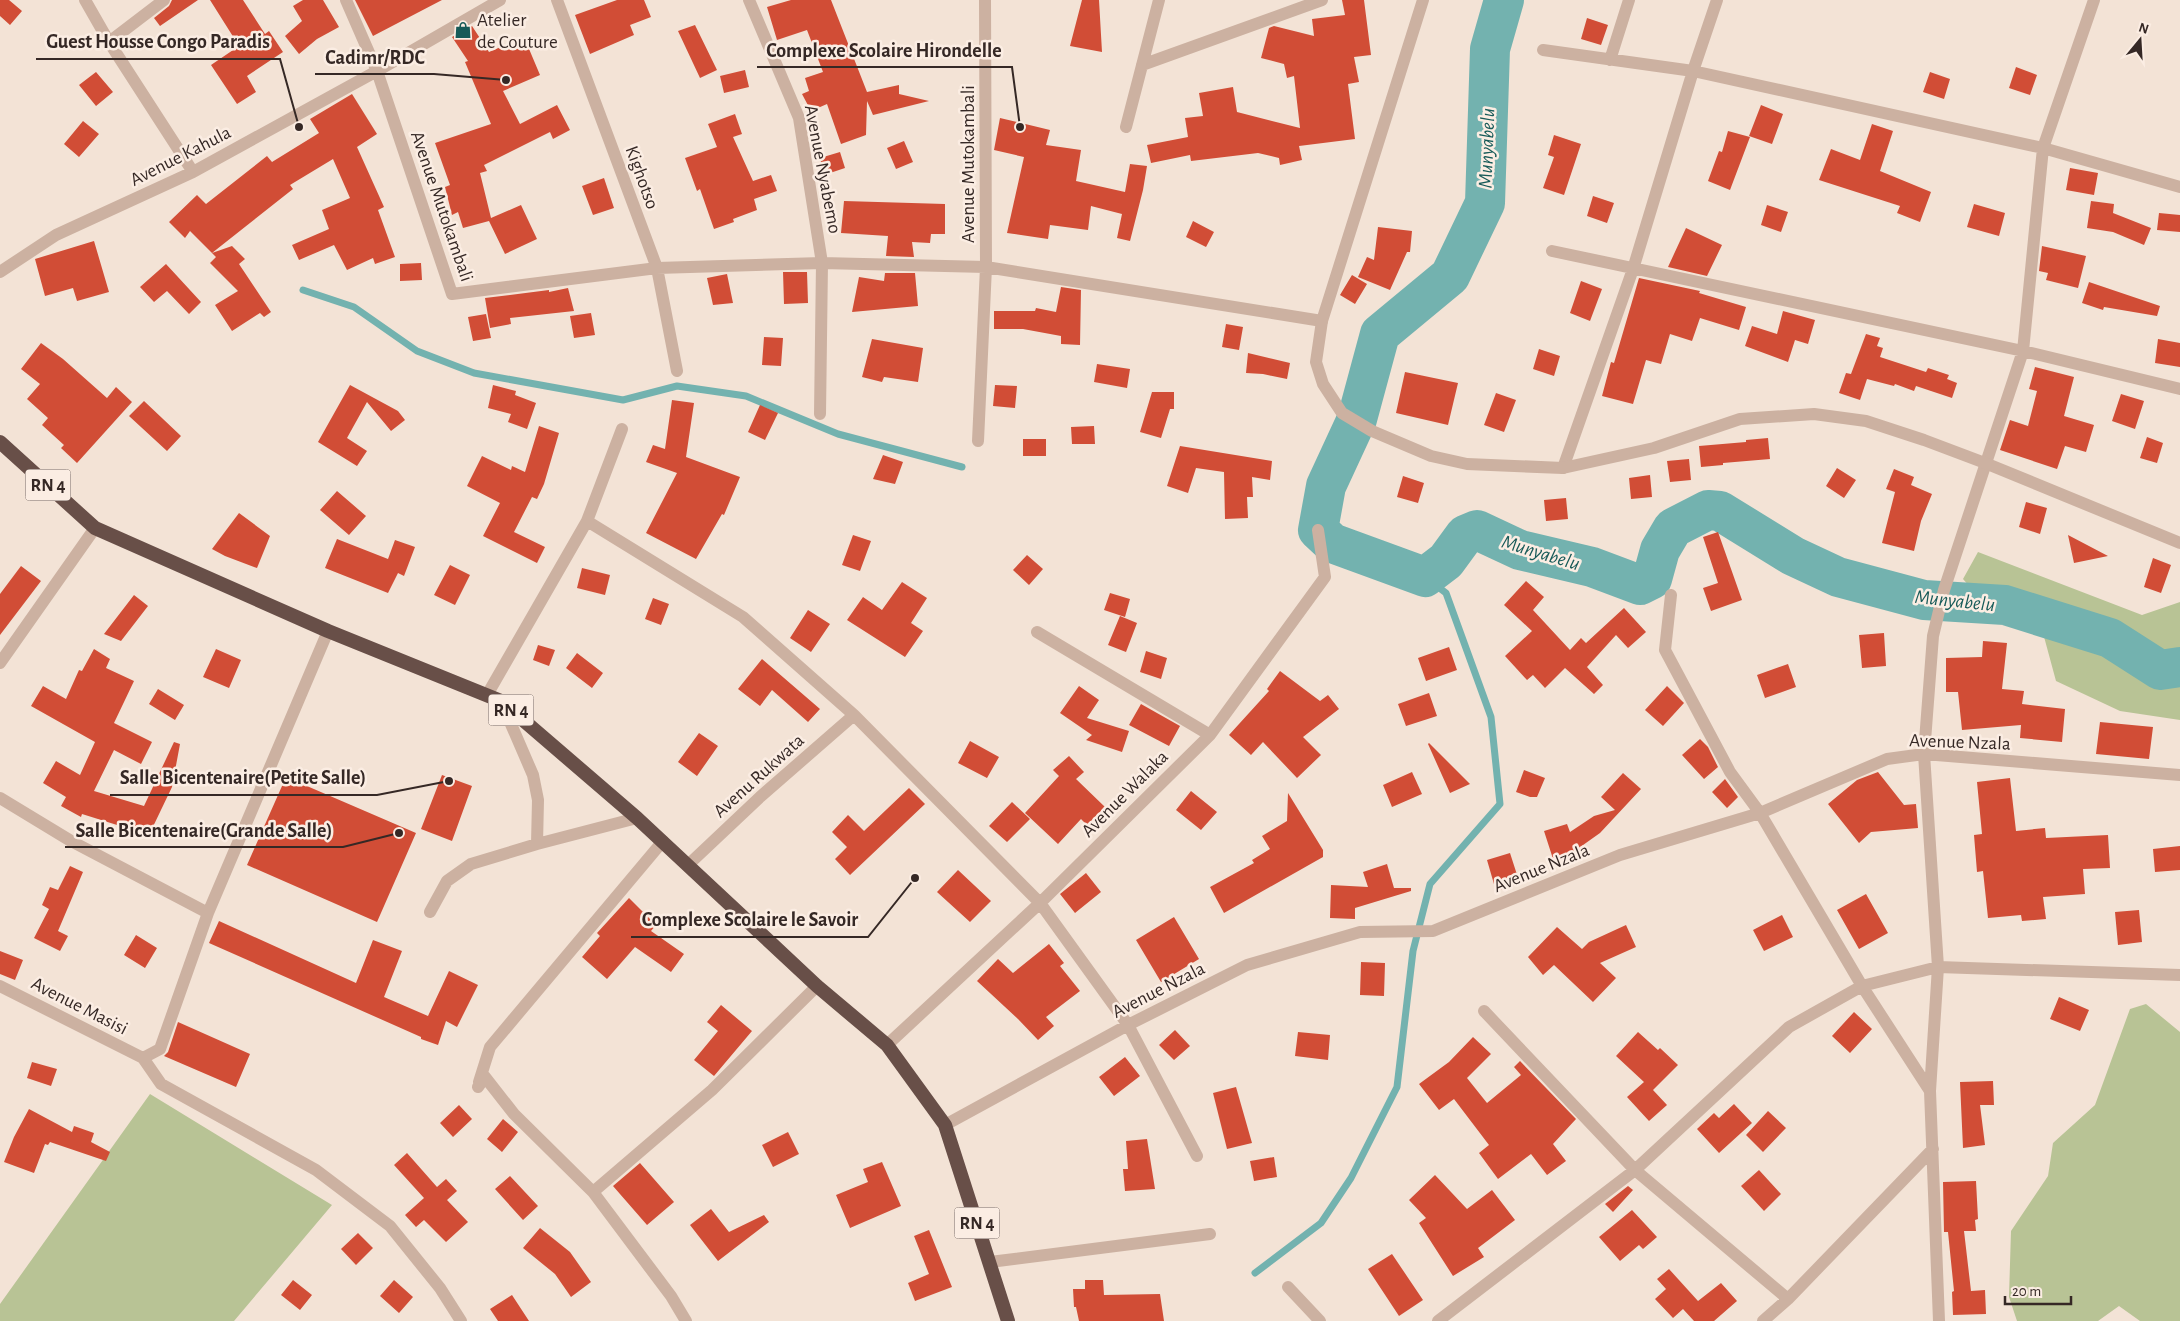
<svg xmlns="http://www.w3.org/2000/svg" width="2180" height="1321" viewBox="0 0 2180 1321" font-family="'Alegreya Sans',sans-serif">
  <rect width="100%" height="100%" fill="#f3e3d6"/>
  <!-- green -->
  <path fill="#b8c395" d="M1978 552 2142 615 2180 602V720L2120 711 2056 681 2043 633 1991 611 1963 579Z
    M2146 1004 2180 1032V1321H2140L2119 1306 2098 1321H2017L2009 1297 2011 1231 2048 1176 2053 1143 2095 1105 2130 1009Z
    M150 1094 332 1205 234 1321H0V1304Z"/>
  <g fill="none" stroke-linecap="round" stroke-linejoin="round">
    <!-- stream -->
    <path stroke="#73b2af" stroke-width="7" d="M303 290 354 307 417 351 474 373 623 400 677 386 746 396 838 434 962 467
      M1255 1273 1321 1223 1351 1178 1397 1087 1413 951 1430 884 1500 804 1491 717 1446 593 1425 577"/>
    <!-- river -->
    <path stroke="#73b2af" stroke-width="40" d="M1504 0 1490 49 1485 203 1450 276 1380 334 1357 419 1326 486 1318 530 1332 543 1425 577 1446 561 1465 535 1477 530 1520 550 1592 567 1640 585 1652 579 1660 550 1673 528 1708 510 1720 511 1793 556 1838 577 1924 600 2005 605 2110 638 2160 670 2180 667"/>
  </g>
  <!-- building -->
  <path fill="#d14d36" d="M0 0H9L22 11 10 25 0 16Z
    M172 0H198L160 26 154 18 169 6Z
    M210 0H243L265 34 269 31 283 52 247 76 256 92 237 104 211 65 239 46Z
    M303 0H323L339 27 317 39 299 54 285 36 302 21 293 6Z
    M355 0H442L373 36Z
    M617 0H644L651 17 630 25 634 35 590 54 575 15Z
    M791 0H831L867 92 899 85V94L929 101 873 115 867 101 866 135 841 144 827 104 811 111 802 94 809 91 805 78 823 72 807 30 777 40 767 7Z
    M1082 0H1099L1102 52 1070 46Z
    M1342 0H1364L1371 55 1354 57 1359 82 1348 84 1355 139 1299 146 1302 160 1280 165 1279 158 1258 153 1191 161 1190 155 1151 163 1147 145 1188 137 1185 118 1203 116 1199 93 1233 87 1237 112 1300 128 1294 76 1287 78 1284 64 1261 58 1269 28 1274 26 1314 36 1312 19 1345 15Z
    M1587 18 1608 25 1601 45 1581 39Z
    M695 25 717 70 700 78 678 31Z
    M472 26 489 52 524 37 540 75 503 91 520 124 557 105 570 130 553 139 550 132 484 165 487 171 480 173 491 218 521 205 537 239 505 254 489 221 463 228 458 212 452 215 445 187 450 185 435 143 491 124 465 62 468 61 452 37Z
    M2016 67 2037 75 2030 95 2009 88Z
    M745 70 749 87 724 93 720 76Z
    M96 72 113 92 96 106 79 85Z
    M1930 72 1950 79 1944 99 1923 92Z
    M352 94 377 134 357 147 384 207 378 210 395 257 375 264 373 258 347 270 334 245 299 260 292 245 329 229 322 210 350 198 333 159 290 185 293 189 212 253 190 231 185 238 169 222 197 195 206 204 267 156 272 162 319 133 310 119Z
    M1761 105 1783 114 1772 144 1749 136Z
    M735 114 742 134 733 137 753 181 771 175 777 191 754 199 757 210 733 219 734 222 714 229 700 189 697 191 685 158 717 147 708 124Z
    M1000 118 1050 130 1046 145 1081 150 1076 181 1125 192 1130 164 1147 166 1143 190 1130 241 1117 238 1122 214 1091 206 1088 230 1050 225 1048 239 1007 233 1024 157 994 150Z
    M83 121 99 134 79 157 64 144Z
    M1872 124 1893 131 1880 171 1931 192 1920 222 1897 213 1900 206 1819 180 1831 149 1860 160Z
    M1728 131 1750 137 1730 190 1708 181 1719 151 1722 152Z
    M1554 135 1581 144 1564 195 1543 188 1554 157 1548 155Z
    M904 141 913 162 896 169 887 148Z
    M840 152 845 168 824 175 820 158Z
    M2070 168 2098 173 2094 195 2066 190Z
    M604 178 614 208 593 215 582 186Z
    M1593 196 1614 203 1607 223 1587 216Z
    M844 201 945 204V234H931L930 243 912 242 914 257 886 256 888 236 841 233Z
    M2091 201 2114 204 2113 213 2151 228 2144 245 2113 232 2087 228Z
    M1974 204 2005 213 1999 236 1967 227Z
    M1767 205 1788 212 1781 232 1761 225Z
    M2159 213 2180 215V232L2157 230Z
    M1193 221 1214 232 1206 247 1186 237Z
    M1378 227 1412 231 1410 252H1407L1390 290 1358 277 1367 257 1374 260Z
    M1686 228 1722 245 1707 276 1668 267Z
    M94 241 109 292 77 301 73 288 45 296 35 259Z
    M232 246 245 259 239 264 271 312 264 317 260 313 232 331 215 305 238 291 210 263 216 257 212 253Z
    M2042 246 2086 256 2078 288 2046 280 2048 273 2039 271Z
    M421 263 422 280 400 281V264Z
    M166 264 201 302 189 314 167 291 154 302 140 287Z
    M783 272H807L808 303 784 304Z
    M885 273H915L918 306 852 312 859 277 884 281Z
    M727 274 733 303 713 305 707 278Z
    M1352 275 1367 284 1355 304 1340 295Z
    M1639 278 1700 291 1699 293 1746 307 1739 330 1700 318 1692 341 1670 334 1661 364 1646 360 1633 404 1602 396 1611 362 1614 363Z
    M1581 281 1602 289 1590 321 1570 313Z
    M2089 282 2160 306 2157 316 2104 307 2103 310 2082 303Z
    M1061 287 1081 290 1080 345 1061 344V336L1023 329H994V311H1035L1036 308 1056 312Z
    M568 288 574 311 510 318 511 324 490 328 485 298 549 290V292Z
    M1783 311 1815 320 1808 344 1795 340 1788 362 1745 346 1752 326 1777 334Z
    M591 313 595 335 574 338 570 316Z
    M486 314 491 338 473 341 468 317Z
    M1226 324 1243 327 1239 350 1222 347Z
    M1866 334 1880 338 1877 346 1883 348 1880 357 1926 372 1928 368 1949 375 1947 379 1957 383 1952 398 1916 386 1914 391 1895 384 1894 386 1867 379 1860 400 1839 393 1846 373 1851 374Z
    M764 337 783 338 781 366 762 365Z
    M872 339 923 348 918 382 884 377 882 382 862 377Z
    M2158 339 2180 343V367L2155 363Z
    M41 343 63 359 107 398 116 387 132 402 77 463 61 448 64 445 42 425 48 418 27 399 40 384 21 369Z
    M1539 349 1560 356 1554 376 1533 369Z
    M1248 353 1290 363 1287 379 1263 374 1246 373Z
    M1097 364 1130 369 1127 388 1094 382Z
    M2035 367 2074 377 2064 416 2094 425 2086 452 2065 446 2057 469 2000 450 2010 420 2028 426 2037 391 2029 389Z
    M1405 372 1458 383 1448 425 1396 413Z
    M350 385 398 411 405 420 391 431 367 402 347 438 367 451 357 466 318 442Z
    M493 385 516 391 515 395 536 403 527 429 508 422 511 414 488 408Z
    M995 385 1017 386 1015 408 993 406Z
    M1152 392H1174V409H1170L1161 438 1140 432Z
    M1496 393 1516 400 1504 432 1484 425Z
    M2121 394 2144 401 2135 429 2112 421Z
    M672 400 694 403 686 457 740 477 724 515 722 514 696 559 646 533 677 473 646 462 653 445 665 449Z
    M144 401 181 436 167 451 129 416Z
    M760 405 778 413 765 440 748 432Z
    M539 426 559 433 544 484 537 499 532 497 514 532 545 547 537 563 483 536 500 503 467 486 482 456 511 470 512 466 525 472Z
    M1094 426 1095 444H1072L1071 427Z
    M2147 437 2163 443 2157 463 2140 458Z
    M1768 438 1770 459 1723 463V465L1701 467 1699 446 1746 442V440Z
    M1023 439H1046V456H1023Z
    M1180 446 1272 461 1270 480 1252 477 1253 497H1247L1248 518 1225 519 1224 472 1196 468 1188 493 1167 486Z
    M883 455 903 462 895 484 873 479Z
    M1689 459 1691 480 1670 482 1667 461Z
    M1837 468 1856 480 1844 498 1826 486Z
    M1894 469 1914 477 1911 485 1932 494 1921 521 1914 551 1882 543 1895 492 1886 489Z
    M1650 475 1652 497 1631 499 1629 478Z
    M1403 476 1424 483 1418 503 1397 497Z
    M337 491 366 516 349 535 320 510Z
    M1566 498 1568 519 1546 521 1544 500Z
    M2026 502 2047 508 2040 534 2019 527Z
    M239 513 270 536 257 568 225 556 212 549Z
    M1718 532 1742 600 1711 611 1703 588 1718 583 1703 537Z
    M853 535 871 541 860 571 842 565Z
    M2068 535 2108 556 2074 563Z
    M337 539 388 559 395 540 415 547 404 576 398 573 388 593 325 568Z
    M1027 555 1043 569 1029 585 1013 570Z
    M2153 558 2171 565 2161 593 2144 587Z
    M450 565 470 575 455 605 434 595Z
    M21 566 41 581 0 635V594Z
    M582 568 610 575 605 595 577 588Z
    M1526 581 1544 597 1533 610 1570 650 1581 638 1586 643 1624 608 1646 632 1628 648 1616 635 1587 667 1603 685 1594 694 1565 668 1545 688 1533 675 1527 680 1505 656 1532 631 1504 605Z
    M902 582 927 598 911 623 923 631 905 657 847 620 863 597 882 610Z
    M1110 593 1130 599 1125 617 1104 610Z
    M134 595 148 606 121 641 104 634Z
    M653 598 669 604 661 625 645 619Z
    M808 610 830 624 811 652 790 638Z
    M1120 616 1137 623 1126 652 1108 645Z
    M1884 633 1886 666 1862 668 1859 635Z
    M1983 641 2007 643 2002 689 2024 691 2022 704 2065 709 2062 742 2020 738 2021 725 1962 730 1958 692H1946V658L1982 657Z
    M538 645 555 650 549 666 533 660Z
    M1449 647 1457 670 1426 681 1418 658Z
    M94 649 110 659 106 668 134 681 114 723 152 742 141 764 114 750 94 791 144 806 174 742 180 744 172 787 149 835 82 814 81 817 61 806 66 797 43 783 56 761 80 775 95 742 31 706 43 686 66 699 79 670 82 671Z
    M216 649 241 660 229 688 203 677Z
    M1146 651 1167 658 1161 679 1140 672Z
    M577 653 603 673 592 688 566 668Z
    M762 659 820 709 808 722 772 690 760 706 738 689Z
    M1788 664 1796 687 1765 698 1757 675Z
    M1280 671 1320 701 1328 695 1339 709 1303 737 1321 755 1297 778 1263 742 1251 755 1229 735 1269 691 1267 689Z
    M1079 686 1099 700 1087 718 1129 731 1122 752 1086 740 1092 735 1060 713Z
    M1667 686 1684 703 1663 726 1645 710Z
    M158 689 184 705 175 720 149 704Z
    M1429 693 1437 716 1406 726 1398 704Z
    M1141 704 1180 726 1169 746 1129 725Z
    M2100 722 2153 727 2149 759 2096 754Z
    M699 733 718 746 697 776 678 762Z
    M1700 739 1708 747 1718 767 1704 779 1682 755Z
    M970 741 999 757 987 778 958 763Z
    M1429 743 1470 784 1450 793 1428 744Z
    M1069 756 1084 772 1076 779 1105 807 1087 825 1081 819 1058 844 1025 813 1059 776 1053 770Z
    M1524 770 1545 778 1537 797H1530L1516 792Z
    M1412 772 1422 794 1392 807 1383 785Z
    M1878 772 1904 805 1916 804 1918 828 1871 832 1859 843 1828 804 1857 780Z
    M1623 773 1641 789 1600 833 1576 850 1577 855 1554 862 1544 831 1567 824 1570 832 1594 816 1615 810 1601 797Z
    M442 775 472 786 452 841 421 829Z
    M286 777 416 833 377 922 247 865Z
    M2010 778 2016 831 2045 828 2046 838 2108 835 2110 868 2083 869 2085 894 2043 897 2046 919 2022 921 2021 915 1988 918 1983 871 1977 872 1974 835 1982 834 1977 782Z
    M1725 779 1738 797 1727 808 1712 792Z
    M909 788 925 804 850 875 835 859 847 847 832 832 848 815 864 831Z
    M1191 791 1217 812 1201 830 1176 810Z
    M1288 793 1323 850V857L1224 913 1210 887 1254 863 1252 860 1270 849 1262 836 1287 821Z
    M1012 802 1030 819 1007 842 989 826Z
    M2180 846V870L2155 872 2153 849Z
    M1510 853 1520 884 1496 891 1487 860Z
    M1387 864 1394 888H1411V891L1355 908V919L1330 918 1331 885 1368 887 1363 872Z
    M70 866 83 872 58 931 68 936 60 951 34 938 49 909 42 905 50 887 58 890Z
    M958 870 991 901 970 922 937 892Z
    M1086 873 1101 892 1075 913 1060 894Z
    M1866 894 1888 933 1859 949 1837 910Z
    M629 898 656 925 651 931 684 954 671 972 635 947 607 979 582 957 600 936 597 933Z
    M2139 910 2142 942 2118 945 2115 912Z
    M1782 915 1793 937 1764 951 1753 930Z
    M1174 917 1199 959 1161 982 1136 940Z
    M219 921 356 983 373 940 402 951 384 997 428 1016 449 971 478 985 457 1027 446 1021 438 1045 421 1039V1037L209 943Z
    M1626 925 1636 947 1600 963 1616 978 1593 1002 1554 965 1543 975 1528 957 1557 927 1582 949 1589 942Z
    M136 935 157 948 145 968 124 955Z
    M1049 944 1064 963 1060 966 1080 991 1046 1017 1054 1026 1038 1040 1018 1019 977 981 998 959 1013 973Z
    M0 951 23 960 15 980 0 974Z
    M1361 962 1385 963 1384 996 1360 995Z
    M2059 997 2089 1010 2080 1031 2050 1019Z
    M721 1005 752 1031 714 1076 694 1060 718 1031 707 1022Z
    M1854 1012 1872 1029 1850 1053 1832 1036Z
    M178 1022 250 1054 236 1087 164 1056 168 1052Z
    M1175 1030 1190 1046 1174 1060 1159 1045Z
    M1298 1032 1330 1035 1328 1060 1295 1056Z
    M1638 1032 1658 1050 1660 1048 1678 1065 1653 1090 1667 1105 1649 1121 1627 1097 1644 1082 1616 1056Z
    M1473 1037 1491 1054 1467 1078 1487 1103 1521 1075 1514 1067 1520 1061 1576 1119 1553 1144 1566 1161 1547 1175 1531 1154 1498 1179 1479 1153 1489 1145 1454 1099 1439 1110 1419 1084 1449 1062Z
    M1125 1057 1140 1076 1114 1096 1099 1077Z
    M32 1062 57 1069 51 1086 27 1078Z
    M1993 1081 1994 1105H1980L1985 1145 1963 1148 1960 1082Z
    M1236 1087 1252 1143 1227 1149 1213 1093Z
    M1734 1104 1752 1123 1719 1153 1697 1129 1714 1113 1719 1118Z
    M459 1105 472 1119 453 1137 440 1123Z
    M29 1109 72 1132 74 1126 94 1133 91 1142 110 1152 106 1161 50 1142 48 1145 45 1144 34 1173 4 1162 14 1137Z
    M1768 1111 1786 1128 1763 1152 1746 1135Z
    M503 1119 518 1132 502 1152 487 1139Z
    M788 1132 799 1154 773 1167 762 1145Z
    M1147 1139 1155 1189 1125 1191 1123 1169H1128L1126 1141Z
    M407 1153 437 1187 446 1179 457 1191 447 1200 468 1222 446 1242 424 1220 416 1227 405 1215 424 1198 394 1165Z
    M1274 1157 1277 1177 1254 1181 1250 1161Z
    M882 1162 901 1206 850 1228 836 1195 868 1182 863 1169Z
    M640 1163 674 1202 647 1225 613 1186Z
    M1759 1170 1781 1194 1764 1211 1741 1186Z
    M1435 1175 1467 1209 1492 1190 1515 1220 1478 1248 1484 1257 1453 1276 1419 1223 1426 1218 1409 1200Z
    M510 1176 538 1206 523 1220 495 1189Z
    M1976 1181 1978 1219 1975 1220 1976 1231H1964L1971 1291 1985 1290 1986 1314 1953 1315 1952 1292 1954 1291 1948 1232H1944L1943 1182Z
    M1628 1186 1633 1190 1613 1212 1605 1204Z
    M711 1209 729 1232 764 1215 769 1222 718 1261 690 1225Z
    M1632 1210 1657 1237 1643 1249 1639 1245 1620 1261 1599 1237Z
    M540 1228 570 1252 591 1282 571 1297 555 1274 523 1248Z
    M929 1230 952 1287 915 1301 908 1283 929 1274 914 1236Z
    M358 1233 373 1248 356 1265 341 1249Z
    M1392 1254 1423 1300 1399 1316 1368 1269Z
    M1669 1269 1698 1301 1721 1283 1737 1301 1714 1321H1694L1683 1309 1673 1318 1655 1299 1666 1289 1657 1279Z
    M293 1280 312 1295 300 1310 281 1295Z
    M394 1280 413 1297 399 1313 380 1296Z
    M1085 1280H1103L1104 1295 1160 1294 1164 1321H1079L1076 1307H1074L1073 1289H1085Z
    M512 1295 529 1321H498L490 1309Z"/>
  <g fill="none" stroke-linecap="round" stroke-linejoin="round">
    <!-- minor -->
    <path stroke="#ccb1a1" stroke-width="12" d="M85 0 109 42 193 172
      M346 0 377 71 452 294 657 268 822 263 986 267 1322 321
      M557 0 657 268 677 371
      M749 0 799 118 822 263 820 414
      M109 42 164 0
      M1543 50 1693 71 2043 148 2180 187
      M1610 60 1629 0
      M1142 65 1322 0
      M1126 127 1159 0
      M1552 251 2023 351 2180 389
      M0 272 56 235 193 172 377 71 500 0
      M978 441 986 267 985 0
      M1563 468 1633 269 1693 71 1717 0
      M587 521 743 617 854 715 1040 903 1128 1025 1197 1156
      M1671 595 1665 650 1730 772 1760 813 1862 986 1930 1091
      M1037 632 1210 735
      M0 663 95 528
      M487 695 587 521 622 429
      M0 798 71 841 208 913
      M537 844 637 818
      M688 865 760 797 854 715
      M430 912 447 881 471 864 537 844 538 800 533 775 501 701
      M0 986 143 1058 161 1084 316 1170 390 1226 440 1288 461 1321
      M1484 1011 1635 1170 1788 1299
      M887 1045 1040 903 1210 735 1325 577 1318 530
      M143 1058 160 1049 208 913 328 631
      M479 1082 490 1047 663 841
      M478 1087 485 1077 514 1114 593 1192 671 1296 686 1321
      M945 1125 1128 1025 1247 965 1360 932 1433 931 1620 855 1760 813 1887 759 1924 754 2180 775
      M593 1192 712 1090 817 986
      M990 1262 1210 1234
      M1288 1287 1320 1321
      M1438 1321 1635 1170 1789 1027 1862 986 1938 967 2180 975
      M1763 1321 1788 1299 1933 1149
      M1939 1321 1930 1091 1938 967 1924 754 1933 636 1944 590 2023 351 2043 148 2094 0"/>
    <!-- tertiary -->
    <path stroke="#ccb1a1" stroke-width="12" d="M1423 0 1322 321 1316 362 1323 384 1342 413 1372 431 1431 456 1467 464 1563 468 1654 448 1740 419 1814 414 1866 421 1924 440 1985 463 2180 543"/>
    <!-- trunk -->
    <path stroke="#684f48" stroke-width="14" d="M0 442 95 528 328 631 501 701 637 818 817 986 887 1045 945 1125 1008 1321"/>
  </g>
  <!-- icons -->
  <defs>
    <g id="shop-bare" transform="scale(1.35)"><path d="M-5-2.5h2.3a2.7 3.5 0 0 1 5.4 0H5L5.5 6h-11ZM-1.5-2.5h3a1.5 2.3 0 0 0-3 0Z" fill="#175a58" stroke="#fbede3" stroke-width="2.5" paint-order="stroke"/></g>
  </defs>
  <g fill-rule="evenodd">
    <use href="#shop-bare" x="463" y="30"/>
  </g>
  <g text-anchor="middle" stroke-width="5" stroke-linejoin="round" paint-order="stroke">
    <!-- shield labels -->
    <g fill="#fbede3" stroke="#70635e" stroke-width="1">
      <rect x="25.5" y="469.5" width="45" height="31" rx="4"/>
      <rect x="488.5" y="694.5" width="45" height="31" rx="4"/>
      <rect x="954.5" y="1207.5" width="45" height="31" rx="4"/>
    </g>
    <g font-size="18" font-weight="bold" fill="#352825">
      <text x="48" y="491">RN 4</text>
      <text x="511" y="716">RN 4</text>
      <text x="977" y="1229">RN 4</text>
    </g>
    <!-- poi labels -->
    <g font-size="19" fill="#352825" stroke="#fbede3" text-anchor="start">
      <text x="477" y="26">Atelier<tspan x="477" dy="22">de Couture</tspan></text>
    </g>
    <!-- street labels -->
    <g font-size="19" fill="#352825" stroke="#fbede3">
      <text transform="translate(180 155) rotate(-27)" y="7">Avenue Kahula</text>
      <text transform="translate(967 164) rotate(-90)" y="7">Avenue Mutokambali</text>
      <text transform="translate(824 169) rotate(79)" y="7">Avenue Nyabemo</text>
      <text transform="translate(643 177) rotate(70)" y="7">Kighotso</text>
      <text transform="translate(443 206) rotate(71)" y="7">Avenue Mutokambali</text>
      <text transform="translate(1960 741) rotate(2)" y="7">Avenue Nzala</text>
      <text transform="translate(758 775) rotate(-42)" y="7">Avenu Rukwata</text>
      <text transform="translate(1124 793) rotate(-45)" y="7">Avenue Walaka</text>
      <text transform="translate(1541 867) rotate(-22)" y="7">Avenue Nzala</text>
      <text transform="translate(1158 989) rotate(-27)" y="7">Avenue Nzala</text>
      <text transform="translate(80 1005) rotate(27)" y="7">Avenue Masisi</text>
    </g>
    <!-- water labels -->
    <g font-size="20" font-style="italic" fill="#175a58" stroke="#fbede3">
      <text transform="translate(1486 148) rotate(-88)" y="7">Munyabelu</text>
      <text transform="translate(1541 552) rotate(17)" y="7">Munyabelu</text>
      <text transform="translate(1955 600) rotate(6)" y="7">Munyabelu</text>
    </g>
  </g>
  <!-- callouts -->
  <path fill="none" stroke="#352825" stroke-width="2" d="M299 127L280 59H36M1020 127L1012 67H757M506 80L434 74H315M449 781L377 795H110M399 833L343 847H65M915 878L868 937H631"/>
  <g fill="#352825" stroke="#fbede3" stroke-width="2">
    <circle cx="299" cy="127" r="5"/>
    <circle cx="1020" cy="127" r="5"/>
    <circle cx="506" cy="80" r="5"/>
    <circle cx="449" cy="781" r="5"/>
    <circle cx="399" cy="833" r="5"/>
    <circle cx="915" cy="878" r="5"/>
  </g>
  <g font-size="20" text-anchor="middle" font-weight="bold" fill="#352825" stroke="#fbede3" stroke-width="5" stroke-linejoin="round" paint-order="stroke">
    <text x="158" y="48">Guest Housse Congo Paradis</text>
    <text x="884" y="57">Complexe Scolaire Hirondelle</text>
    <text x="375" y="64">Cadimr/RDC</text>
    <text x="243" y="784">Salle Bicentenaire(Petite Salle)</text>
    <text x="204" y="837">Salle Bicentenaire(Grande Salle)</text>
    <text x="750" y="926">Complexe Scolaire le Savoir</text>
  </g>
  <!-- north arrow -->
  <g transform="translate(2140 40) rotate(18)" stroke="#fbede3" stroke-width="4" paint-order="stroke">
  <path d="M0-4L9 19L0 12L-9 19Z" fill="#352825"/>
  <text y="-8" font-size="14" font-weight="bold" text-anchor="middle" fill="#352825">N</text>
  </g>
  <!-- scale -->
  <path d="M2005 1296v8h66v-8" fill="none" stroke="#352825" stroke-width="2.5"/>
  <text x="2012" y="1296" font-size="15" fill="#352825" stroke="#fbede3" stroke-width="4" paint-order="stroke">20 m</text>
</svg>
